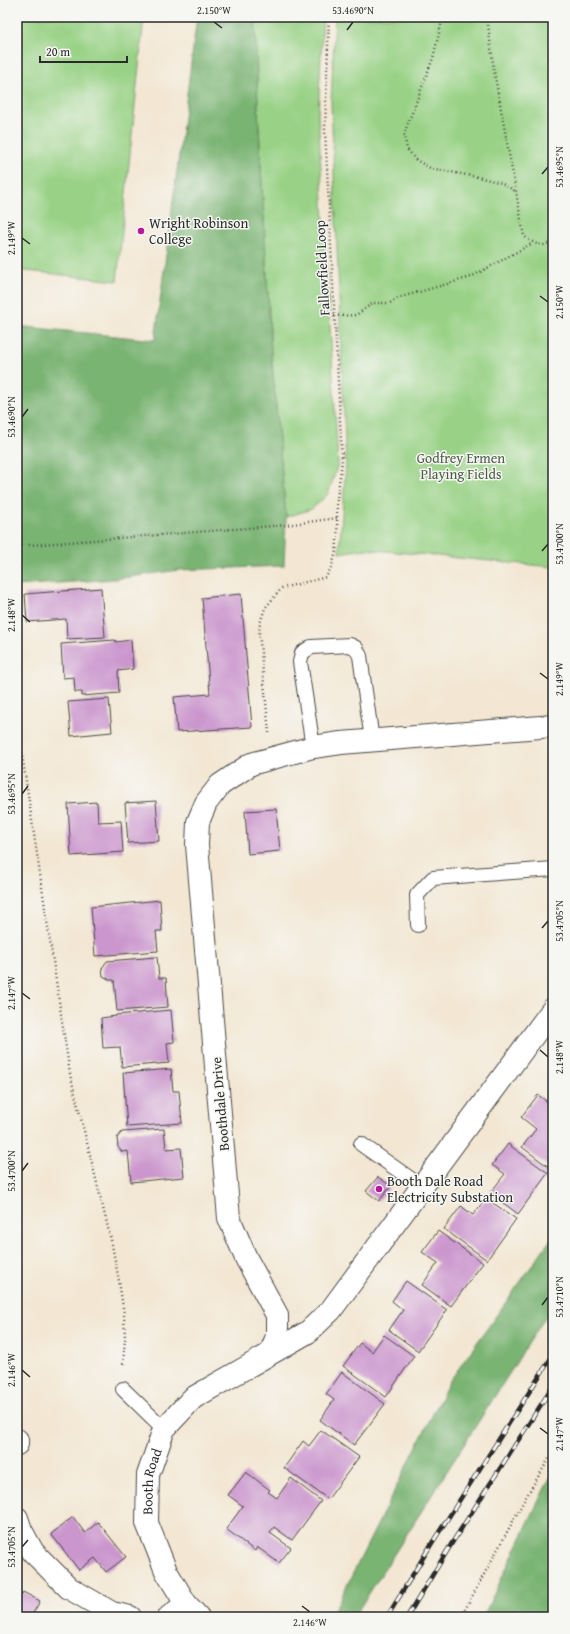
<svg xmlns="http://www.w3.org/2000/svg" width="570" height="1634" viewBox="0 0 570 1634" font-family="'Gentium Book Plus',serif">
  <rect width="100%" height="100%" fill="#f6f6f2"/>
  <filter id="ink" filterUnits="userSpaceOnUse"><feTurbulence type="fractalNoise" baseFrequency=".025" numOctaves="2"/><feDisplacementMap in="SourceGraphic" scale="8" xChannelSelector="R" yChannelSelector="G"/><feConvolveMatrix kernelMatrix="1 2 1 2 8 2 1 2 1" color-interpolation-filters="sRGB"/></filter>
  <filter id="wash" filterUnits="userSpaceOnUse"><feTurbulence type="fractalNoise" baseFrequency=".012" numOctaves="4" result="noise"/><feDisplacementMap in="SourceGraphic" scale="16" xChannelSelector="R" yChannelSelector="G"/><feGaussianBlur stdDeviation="0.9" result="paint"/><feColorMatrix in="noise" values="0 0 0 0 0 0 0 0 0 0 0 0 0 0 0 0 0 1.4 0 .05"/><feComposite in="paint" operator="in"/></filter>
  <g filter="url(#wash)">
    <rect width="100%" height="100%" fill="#f3e7d3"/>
    <!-- green -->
    <path fill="#99d286" stroke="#627e58" d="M17 17H144L117 281 17 270Z
      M255 17H323L318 115 338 464 328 494 312 509 286 517 271 352 258 109Z
      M335 17H553V567L365 549 339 553 346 465 331 102Z"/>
    <!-- forest -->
    <path fill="#7ab473" stroke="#52704f" d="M197 17H255L258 109 271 352 286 517 284 566 179 570 115 579 17 586V326L155 340Z
      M553 1236V1305L354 1617H331L449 1382Z
      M553 1471V1617H483L552 1473Z"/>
    <g id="blocks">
      <!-- building -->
      <path fill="#cb96ce" d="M101 588 105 637 67 639 66 619 27 622 25 594Z
        M241 594 252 727 177 732 174 697 210 694 202 598Z
        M115 640 116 642 131 640 133 669 118 671 119 693 82 696V692H75L74 677 63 678 61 644Z
        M109 699 112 732 71 736 68 702Z
        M156 801 159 841 128 843 125 803Z
        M97 802 98 822 121 821 123 852 71 856 68 804Z
        M276 809 280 851 248 854 245 811Z
        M160 900 162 931H156L158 951 95 956 91 907Z
        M157 957 159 978H166L168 1007 117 1011 114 980H110L103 976 102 968 107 961Z
        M171 1010 174 1042 167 1043 169 1063 122 1067 120 1047 103 1048 101 1018 116 1016V1015Z
        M171 1069 173 1091H179L182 1123 127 1127 123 1073Z
        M538 1095 553 1106V1164L550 1168 522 1147 536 1129 521 1117Z
        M164 1129 166 1149 181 1148 184 1177 131 1182 128 1151 122 1152 118 1147 117 1138 122 1132Z
        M508 1144 548 1173 518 1214 490 1193 505 1174 492 1165Z
        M378 1177 391 1186 379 1201 366 1191Z
        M486 1198 516 1219 487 1260 444 1229 461 1206 473 1215Z
        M438 1231 483 1263 451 1306 422 1285 438 1263 422 1252Z
        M406 1281 447 1310 418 1351 389 1330 403 1310 392 1301Z
        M384 1335 414 1356 386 1397 343 1366 360 1343 372 1352Z
        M342 1372 385 1404 354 1445 320 1420 334 1400 326 1394Z
        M321 1430 359 1457 328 1499 284 1468 303 1441 309 1446Z
        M246 1472 270 1490 268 1492 277 1498 291 1478 321 1501 292 1540 274 1527 270 1533 291 1548 279 1563 257 1547 255 1551 226 1529 243 1506 228 1495Z
        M73 1517 85 1533 98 1522 126 1557 106 1572 95 1558 79 1570 51 1534Z
        M23 1592 40 1601 31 1617H17V1595L20 1597Z"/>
    </g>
  </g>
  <g filter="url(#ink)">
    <use href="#blocks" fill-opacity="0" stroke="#494744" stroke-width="1"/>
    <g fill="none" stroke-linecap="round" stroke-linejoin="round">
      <!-- lane casing -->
      <g stroke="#494744" stroke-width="16">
        <path id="lane" d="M313 747 300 662 302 653 311 647 350 645 356 648 360 656 372 740
          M418 925 417 895 433 878 553 869
          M361 1144 422 1187
          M123 1389 164 1429"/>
      </g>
      <!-- street casing -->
      <g stroke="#494744" stroke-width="24">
        <g id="street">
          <path d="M271 1352 277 1336V1315L246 1258 229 1218 197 845 198 822 206 803 220 785 251 764 313 747 341 743 553 726"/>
          <path d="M17 1440V1444"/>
          <path d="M17 1518 21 1530 33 1552 69 1588 112 1613 130 1617"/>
          <path d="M169 1617 186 1604"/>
          <path id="s1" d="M198 1617 186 1604 166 1571 147 1523 148 1475 164 1429 193 1398 308 1332 331 1310 553 1009"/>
        </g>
      </g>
      <!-- path -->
      <path stroke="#494744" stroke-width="2.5" stroke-dasharray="1 3" stroke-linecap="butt" d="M443 17 433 58 404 134 407 149 416 160 430 168 482 178 501 183 517 192
        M487 17 494 71 524 236C533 243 543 250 553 240
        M334 316 356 315 373 303H390L398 298 471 277 533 243
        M17 546 286 525 337 518
        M17 721 70 1074 111 1240 119 1281 124 1314 125 1338 123 1366
        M269 733 259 632 260 623 265 608 282 588 326 577C342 550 336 530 337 500 338 487 341 473 342 460L325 129 329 17
        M461 1617 526 1497 553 1452"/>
      <!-- lane -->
      <use href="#lane" stroke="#fff" stroke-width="14"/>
      <!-- street -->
      <use href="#street" stroke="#fff" stroke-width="22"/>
      <!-- rail casing -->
      <g stroke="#2b2b2b" stroke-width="4.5">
        <path id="rail" d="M387 1617 432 1543 553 1355
          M407 1617 452 1543 553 1386"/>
      </g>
      <!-- rail -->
      <use href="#rail" stroke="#f6f6f2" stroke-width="3" stroke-dasharray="9" stroke-linecap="butt"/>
    </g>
  </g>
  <!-- ticks -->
  <path fill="none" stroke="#2b2b2b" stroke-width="1.5" d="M214 22 222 28M347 30 353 22M542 174 548 167M22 238 30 244M540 296 548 302M22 417 28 409M542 551 548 544M22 615 30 622M540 673 548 679M22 794 28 786M542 928 548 921M22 993 30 999M540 1050 548 1057M22 1171 28 1163M542 1305 548 1297M22 1370 30 1377M540 1428 548 1434M22 1547 28 1540M302 1606 310 1612"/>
  <!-- markers -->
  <g fill="#b5179e" stroke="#f6f6f2" stroke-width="1.5">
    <circle cx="141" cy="231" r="4"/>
    <circle cx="379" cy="1189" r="4"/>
  </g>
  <g text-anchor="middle" stroke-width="3" stroke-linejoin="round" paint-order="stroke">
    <!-- poi labels -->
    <g font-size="14" fill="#2b2b2b" stroke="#f6f6f2" text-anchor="start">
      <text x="149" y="228">Wright Robinson<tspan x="149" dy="16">College</tspan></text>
      <text x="387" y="1186">Booth Dale Road<tspan x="387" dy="16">Electricity Substation</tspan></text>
    </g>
    <!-- street labels -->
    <g font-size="14" fill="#2b2b2b" stroke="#f6f6f2">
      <text transform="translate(322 268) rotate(-93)" y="5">Fallowfield Loop</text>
      <text transform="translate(220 1104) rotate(-95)" y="5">Boothdale Drive</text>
      <text dy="5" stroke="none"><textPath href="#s1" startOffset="150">Booth Road</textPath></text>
    </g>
    <!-- park labels -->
    <g font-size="14" fill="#4c5d46" stroke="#f6f6f2">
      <text x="461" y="463">Godfrey Ermen<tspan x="461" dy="16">Playing Fields</tspan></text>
    </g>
  </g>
  <!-- margin -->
  <rect width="570" height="1634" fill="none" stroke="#f6f6f2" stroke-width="44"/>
  <!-- scale -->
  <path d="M40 56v6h87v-6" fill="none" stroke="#2b2b2b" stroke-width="2"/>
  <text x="46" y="56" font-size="12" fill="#2b2b2b" stroke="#f6f6f2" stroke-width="3" paint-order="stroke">20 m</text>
  <rect x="22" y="22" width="526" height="1590" fill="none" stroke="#2b2b2b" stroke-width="1.5"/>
  <g font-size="10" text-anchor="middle" fill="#2b2b2b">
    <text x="214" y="14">2.150°W</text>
    <text x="353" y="14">53.4690°N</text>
    <text transform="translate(559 167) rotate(-90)" y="4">53.4695°N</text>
    <text transform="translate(11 238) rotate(-90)" y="4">2.149°W</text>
    <text transform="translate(559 302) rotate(-90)" y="4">2.150°W</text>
    <text transform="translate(11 417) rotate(-90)" y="4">53.4690°N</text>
    <text transform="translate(559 544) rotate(-90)" y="4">53.4700°N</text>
    <text transform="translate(11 615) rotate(-90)" y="4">2.148°W</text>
    <text transform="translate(559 679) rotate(-90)" y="4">2.149°W</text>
    <text transform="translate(11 794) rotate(-90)" y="4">53.4695°N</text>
    <text transform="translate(559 921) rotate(-90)" y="4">53.4705°N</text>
    <text transform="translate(11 993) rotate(-90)" y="4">2.147°W</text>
    <text transform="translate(559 1057) rotate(-90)" y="4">2.148°W</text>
    <text transform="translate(11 1171) rotate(-90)" y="4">53.4700°N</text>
    <text transform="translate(559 1297) rotate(-90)" y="4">53.4710°N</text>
    <text transform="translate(11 1370) rotate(-90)" y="4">2.146°W</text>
    <text transform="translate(559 1434) rotate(-90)" y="4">2.147°W</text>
    <text transform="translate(11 1547) rotate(-90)" y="4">53.4705°N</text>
    <text x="310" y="1626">2.146°W</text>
  </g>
</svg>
